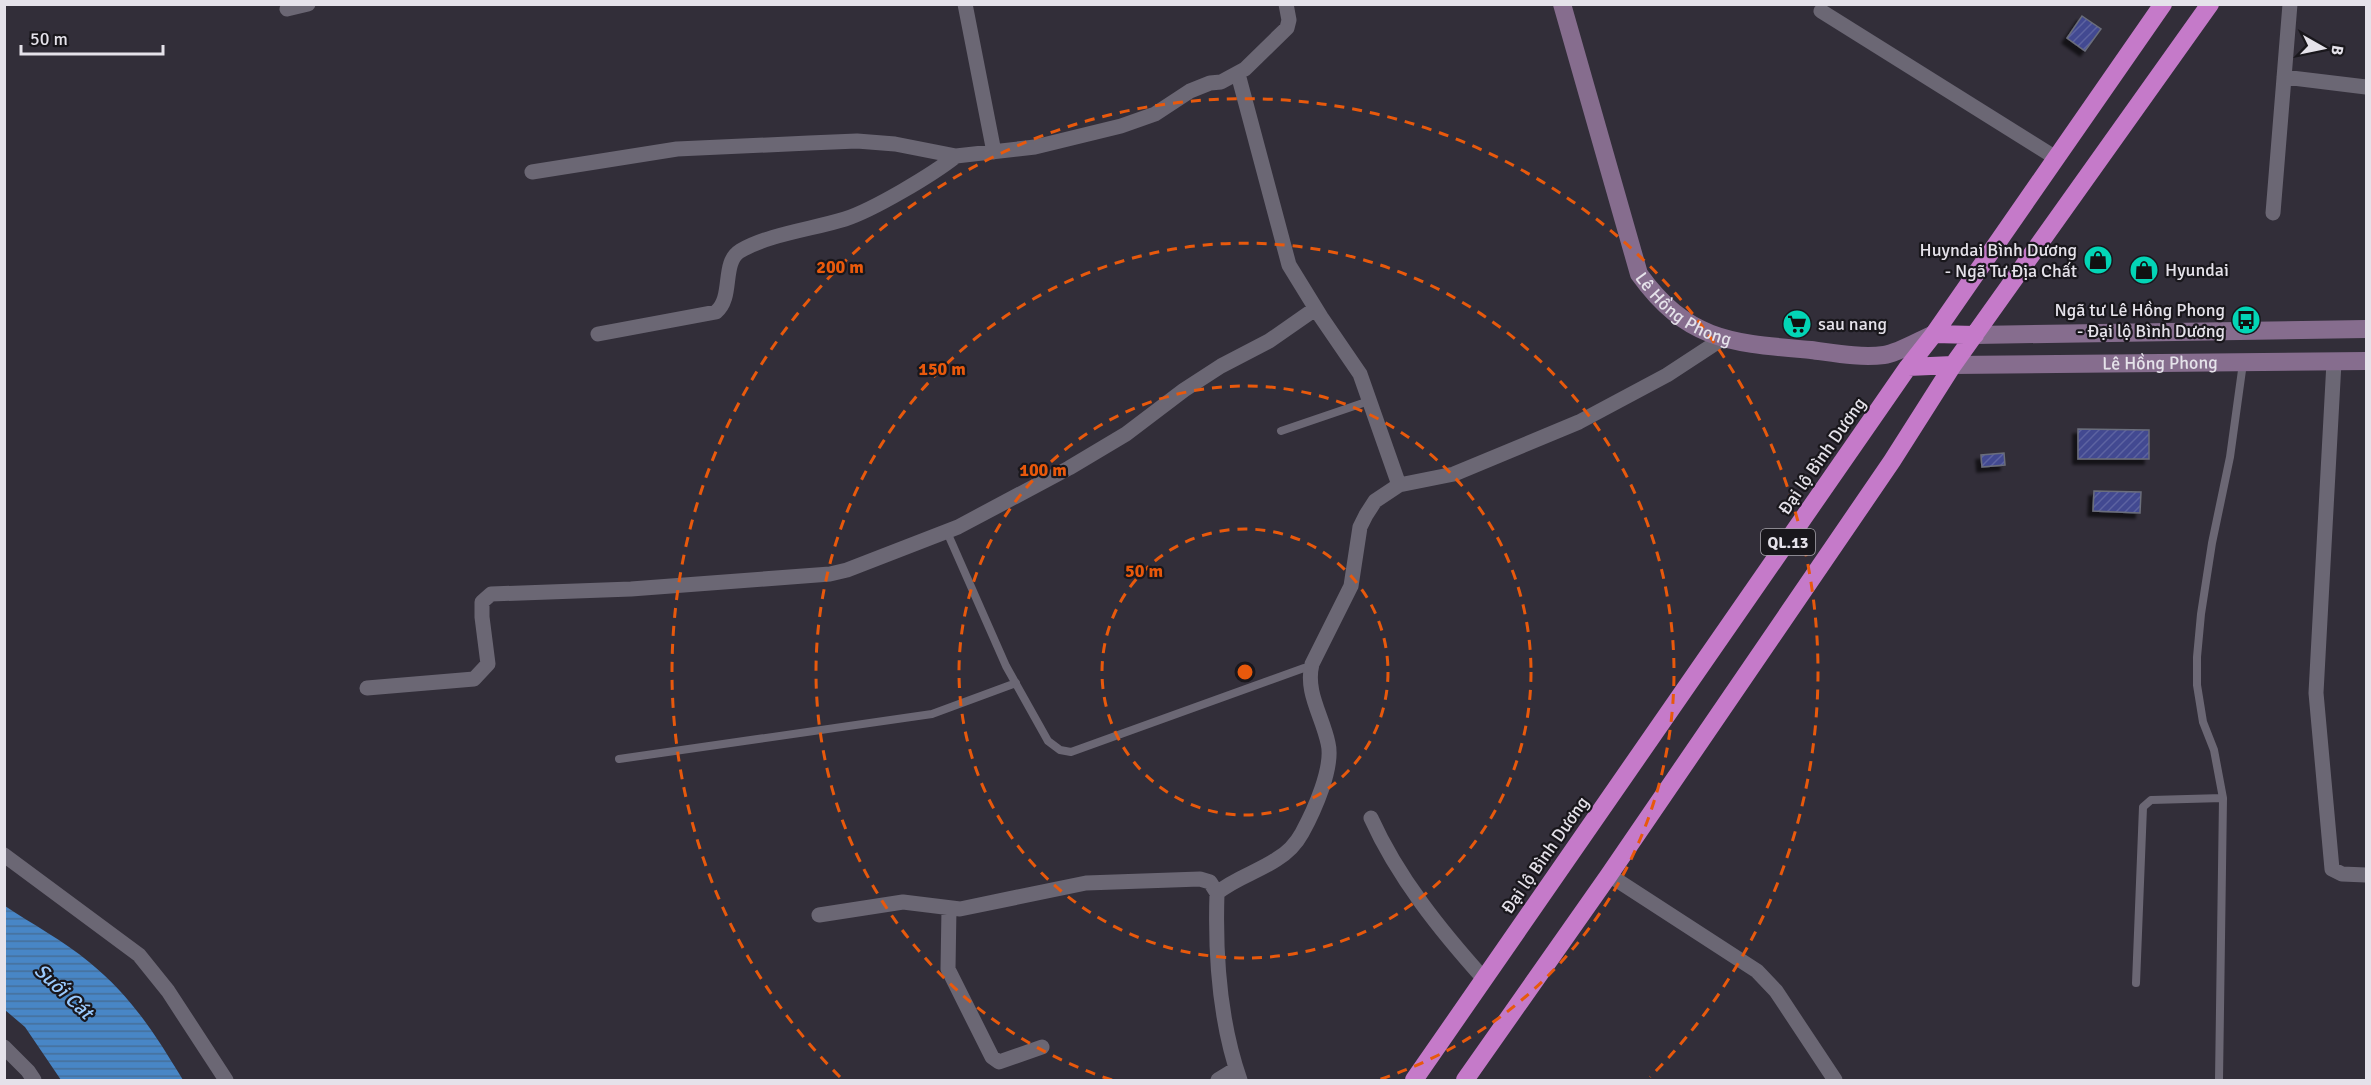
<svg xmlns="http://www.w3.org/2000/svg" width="2371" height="1085" viewBox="0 0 2371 1085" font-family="Signika,sans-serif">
  <defs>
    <pattern id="water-rules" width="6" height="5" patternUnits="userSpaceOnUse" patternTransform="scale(1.5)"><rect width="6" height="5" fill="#4886c6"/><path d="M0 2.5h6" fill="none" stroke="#476f99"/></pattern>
    <pattern id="building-hatch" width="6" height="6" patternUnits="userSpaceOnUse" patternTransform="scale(1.5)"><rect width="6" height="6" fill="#424991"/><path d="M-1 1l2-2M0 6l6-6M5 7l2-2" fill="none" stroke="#5d63a1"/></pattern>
    <filter id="shadow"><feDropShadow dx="-5" dy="5" stdDeviation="1.5" flood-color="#0009"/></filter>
  </defs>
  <rect width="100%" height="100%" fill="#322e39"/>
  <!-- water -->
  <path fill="url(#water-rules)" d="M5 906C32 924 64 941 89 962 132 997 155 1034 183 1080H61L25 1027 5 1010Z"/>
  <!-- building -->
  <path fill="url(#building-hatch)" stroke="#6b6e7b" stroke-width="1.5" filter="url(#shadow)" d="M2082 16 2101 29 2085 51 2067 38Z
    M2078 429 2149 430V459H2078Z
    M2004 453 2005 465 1982 467 1981 455Z
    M2094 491 2141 492 2140 513 2093 511Z"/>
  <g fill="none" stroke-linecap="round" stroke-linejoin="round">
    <!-- lane -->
    <path stroke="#6b6774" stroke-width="8" d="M1281 431 1369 401
      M947 532 1006 666 1048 741 1060 750 1071 752 1304 668 1310 669
      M619 759 932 714 1016 683
      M2136 983 2143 807 2151 800 2223 798
      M2219 1080 2223 798 2214 750 2203 722 2197 685V657L2201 614 2212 543 2230 457 2243 363"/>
    <!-- street -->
    <path stroke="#6b6774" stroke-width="15" d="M965 4 994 152
      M287 9 308 4
      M1821 11 2056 158
      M1238 74 1289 265 1321 317 1360 374 1399 485 1454 474 1579 422 1667 375 1722 339
      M2284 77 2366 87
      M532 172 677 149 809 143 857 141 895 144 956 156 1035 147 1121 126 1155 114 1190 91 1210 83 1221 82 1245 69 1287 28 1289 20 1286 4
      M2273 213 2290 4
      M598 334 716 312C734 297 721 263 740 251 769 234 813 229 845 219 873 210 932 175 956 156
      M2334 362 2316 693 2332 869 2342 874 2366 875
      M367 688 474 679 488 664 482 617V602L491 594 631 589 830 574 847 570 958 527 1069 468 1126 434 1184 390 1221 366 1269 341 1315 309
      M1371 818C1398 878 1441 931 1484 979
      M4 855 139 955 168 991 226 1080
      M1609 875 1757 971 1776 991 1835 1080
      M949 908 948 969 992 1057 999 1062 1042 1047
      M819 915 903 902 960 909 1086 883 1200 879 1210 882 1217 893
      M4 1047 28 1071 34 1080
      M1218 1080 1236 1069
      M1240 1080C1220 1023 1215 954 1217 893 1235 878 1258 872 1277 859 1287 853 1296 844 1302 833 1314 811 1334 767 1328 743 1322 715 1305 692 1312 664L1351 586 1360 527 1366 515 1375 501 1399 485"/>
    <!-- secondary -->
    <g stroke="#866d8e" stroke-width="18">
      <path id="s1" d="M1562 4 1639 274C1688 342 1733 343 1811 350 1834 353 1860 358 1884 355 1898 353 1920 340 1934 334"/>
      <path d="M1975 335 2366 329"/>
      <path id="s2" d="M1953 365 2366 361"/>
    </g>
    <!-- highway -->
    <path stroke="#c57ac9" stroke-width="18" d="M1934 334 1975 335
      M1908 367 1953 365
      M1414 1080 1908 367 1934 334 2163 4
      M1465 1080 1609 875 1892 461 1953 365 2210 4"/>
  </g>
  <!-- distance rings -->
  <g fill="none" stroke="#e8590c" stroke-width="3" stroke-dasharray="10 8">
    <circle cx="1245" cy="672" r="143"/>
    <circle cx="1245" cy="672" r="286"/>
    <path d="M1112 1080A429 429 0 1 1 1378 1080"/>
    <path d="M840 1077A573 573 0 1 1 1650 1077"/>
  </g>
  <!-- icons -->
  <defs>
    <g id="shop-disc" transform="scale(1.5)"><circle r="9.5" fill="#03d5b6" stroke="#19171c"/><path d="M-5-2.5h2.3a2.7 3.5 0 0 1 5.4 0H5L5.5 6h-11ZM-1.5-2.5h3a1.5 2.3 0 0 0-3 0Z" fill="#111"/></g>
    <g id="bus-disc" transform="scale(1.5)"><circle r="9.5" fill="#03d5b6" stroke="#19171c"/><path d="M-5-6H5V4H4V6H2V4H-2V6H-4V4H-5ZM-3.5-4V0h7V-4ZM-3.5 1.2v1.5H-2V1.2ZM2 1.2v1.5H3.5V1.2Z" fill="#111"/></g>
    <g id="supermarket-disc" transform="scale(1.5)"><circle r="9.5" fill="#03d5b6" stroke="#19171c"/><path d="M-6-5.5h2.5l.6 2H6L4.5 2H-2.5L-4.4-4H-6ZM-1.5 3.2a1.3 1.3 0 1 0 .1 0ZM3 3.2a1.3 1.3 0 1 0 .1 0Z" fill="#111"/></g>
  </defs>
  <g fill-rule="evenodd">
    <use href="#shop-disc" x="2098" y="260"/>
    <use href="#shop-disc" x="2144" y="270"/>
    <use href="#bus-disc" x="2246" y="320"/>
    <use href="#supermarket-disc" x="1797" y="324"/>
  </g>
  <g text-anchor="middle" stroke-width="4.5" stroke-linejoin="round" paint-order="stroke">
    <!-- shield labels -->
    <rect fill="#19171c" stroke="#a8a5ac" stroke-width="1.5" x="1761" y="529" width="54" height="26" rx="4.5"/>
    <g font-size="16" font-weight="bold" fill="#e5e2ea">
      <text x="1788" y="548">QL.13</text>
    </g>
    <!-- poi labels -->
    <g font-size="18" fill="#e5e2ea" stroke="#19171c" text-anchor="end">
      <text x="2077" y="256">Huyndai Bình Dương<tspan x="2077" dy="21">- Ngã Tư Địa Chất</tspan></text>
      <text x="2165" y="276" text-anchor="start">Hyundai</text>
      <text x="2225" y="316">Ngã tư Lê Hồng Phong<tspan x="2225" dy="21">- Đại lộ Bình Dương</tspan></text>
      <text x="1818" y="330" text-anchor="start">sau nang</text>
    </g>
    <!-- street labels -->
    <g font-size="18" fill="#e5e2ea" stroke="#19171c">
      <text dy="6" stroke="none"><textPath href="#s1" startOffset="339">Lê Hồng Phong</textPath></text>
      <text dy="6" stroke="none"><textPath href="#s2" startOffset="207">Lê Hồng Phong</textPath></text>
      <text transform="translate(1822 456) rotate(-55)" y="6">Đại lộ Bình Dương</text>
      <text transform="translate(1545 855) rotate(-55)" y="6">Đại lộ Bình Dương</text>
    </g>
    <!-- water labels -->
    <g font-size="20" font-style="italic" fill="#9bcafd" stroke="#19171c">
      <text transform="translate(64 991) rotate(43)" y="7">Suối Cát</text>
    </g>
  </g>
  <circle cx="1245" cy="672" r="9" fill="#e8590c" stroke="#19171c" stroke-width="3"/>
  <g font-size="18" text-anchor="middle" font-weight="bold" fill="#e8590c" stroke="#19171c" stroke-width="4.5" stroke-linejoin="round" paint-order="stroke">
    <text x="840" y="273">200 m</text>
    <text x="942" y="375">150 m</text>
    <text x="1043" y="476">100 m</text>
    <text x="1144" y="577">50 m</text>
  </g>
  <!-- border -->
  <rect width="2371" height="1085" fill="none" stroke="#e5e2ea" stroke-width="12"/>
  <!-- north arrow -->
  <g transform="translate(2323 48) rotate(99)" stroke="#19171c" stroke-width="4.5" paint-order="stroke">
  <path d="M0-4.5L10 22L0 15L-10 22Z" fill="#e5e2ea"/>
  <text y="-9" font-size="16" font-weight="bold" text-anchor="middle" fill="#e5e2ea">B</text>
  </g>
  <!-- scale -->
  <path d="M21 45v9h142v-9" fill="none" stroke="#e5e2ea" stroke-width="3"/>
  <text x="30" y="45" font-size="18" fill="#e5e2ea" stroke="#19171c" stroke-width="4.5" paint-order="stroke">50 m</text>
</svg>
